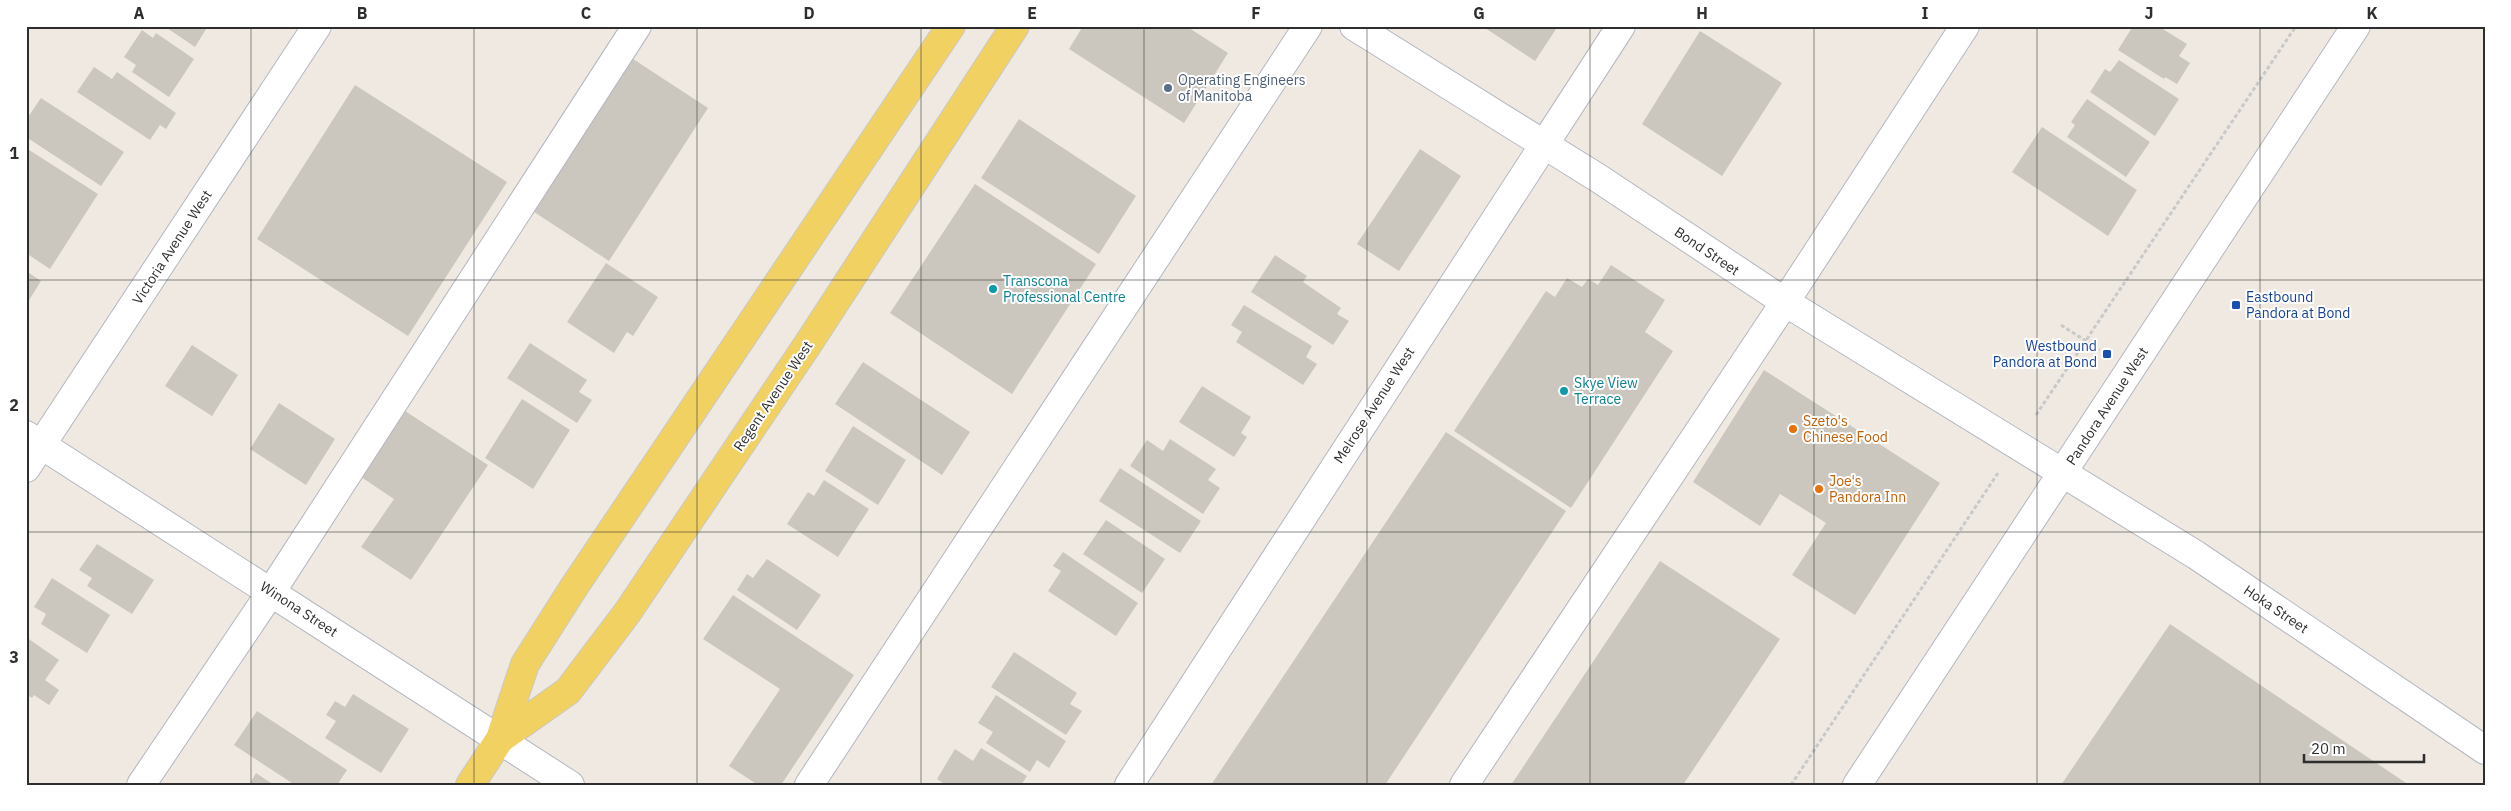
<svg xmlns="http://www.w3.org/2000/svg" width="2511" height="811" viewBox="0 0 2511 811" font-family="'IBM Plex Sans',sans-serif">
  <rect width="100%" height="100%" fill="#efe9e1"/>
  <!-- building -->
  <path fill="#cbc7bf" d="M164 26H208L195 47Z
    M1083 26H1186L1228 53 1184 123 1069 49Z
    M1482 26H1558L1535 61Z
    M2133 26H2158L2187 44 2179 56 2190 63 2177 84 2165 77 2164 79 2118 50Z
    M142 30 153 38 156 33 194 59 169 97 132 72 136 65 124 57Z
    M1700 31 1782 83 1722 176 1642 124Z
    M627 55 708 108 609 261 528 208Z
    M2119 60 2179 99 2155 136 2090 92 2105 69 2110 72Z
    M94 67 112 79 117 72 176 113 166 129 160 125 150 140 77 92Z
    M355 85 507 182 408 336 257 239Z
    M41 98 124 152 101 186 26 137V120Z
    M2087 99 2150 142 2126 177 2067 137 2075 125 2071 122Z
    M1019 119 1136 196 1099 254 981 178Z
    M2042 127 2137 190 2108 236 2012 172Z
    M26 148 98 194 50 269 26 253Z
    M1420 149 1461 176 1399 271 1357 244Z
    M975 184 1096 264 1012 394 890 313Z
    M1275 255 1307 276 1303 282 1341 308 1337 314 1349 321 1333 345 1251 292Z
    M606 263 658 297 633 336 627 332 614 353 567 322Z
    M1611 265 1665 300 1645 332 1673 351 1571 508 1454 431 1546 291 1555 297 1567 278 1582 287 1588 279 1598 285Z
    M26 271 41 281 26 305Z
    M1244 305 1312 346 1306 357 1317 364 1303 385 1236 342 1242 332 1231 325Z
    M530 343 587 380 579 392 592 400 577 423 507 378Z
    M192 345 238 375 212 416 165 386Z
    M863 362 970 432 942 475 835 404Z
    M1764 370 1940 483 1855 615 1792 575 1826 523 1780 494 1760 526 1693 482Z
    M1202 386 1251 417 1241 433 1247 437 1234 457 1179 422Z
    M522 399 570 430 533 489 485 458Z
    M279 403 335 439 306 485 250 449Z
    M405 411 488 465 411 580 361 547 394 499 361 477Z
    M853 426 906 460 878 505 825 471Z
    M1446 432 1566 511 1385 785H1211Z
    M1170 439 1216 469 1208 480 1220 488 1203 514 1130 466 1147 440 1163 451Z
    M1120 468 1201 521 1180 553 1099 501Z
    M824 480 869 509 838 557 787 524 808 492 814 496Z
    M1106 520 1165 559 1142 593 1083 554Z
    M97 544 154 580 132 614 87 586 92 578 79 570Z
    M1063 552 1138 603 1116 636 1048 591 1061 571 1053 566Z
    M767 559 821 595 797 630 737 590 747 574 753 578Z
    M1660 561 1780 639 1683 785H1511Z
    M52 578 110 615 87 653 41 624 46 614 34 607Z
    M733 595 854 675 781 785H758L729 766 780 689 703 639Z
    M2170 624 2409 785H2061Z
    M26 637 59 660 45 680 59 690 49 705 34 695 32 698 26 694Z
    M1014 652 1077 693 1070 704 1082 711 1066 735 991 687Z
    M353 694 409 729 381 773 325 738 336 721 326 715 335 701 345 707Z
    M996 695 1066 741 1049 768 1037 760 1030 772 986 743 993 732 978 723Z
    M257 711 347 770 337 785H295L234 745Z
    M981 748 1027 776 1021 785H946L937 779 955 749 973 761Z
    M256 773 274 785H249Z"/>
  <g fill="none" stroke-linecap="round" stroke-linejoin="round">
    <!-- minor casing -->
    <g stroke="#b4b7c1" stroke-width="30">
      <path id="minor" d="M1354 26 1598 178 1785 302 2196 555 2485 750
        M26 435 570 785
        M26 468 317 26
        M141 785 271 592 637 26
        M809 785 1308 26
        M1129 785 1621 26
        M1464 785 1785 302 1965 26
        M1857 785 2356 26"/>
    </g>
    <!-- major casing -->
    <g stroke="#c9c9c9" stroke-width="30">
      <path id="major" d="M500 739 568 691 627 613 808 344 1015 26
        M470 785 500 739 525 664 574 587 951 26"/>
    </g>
    <!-- path -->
    <path stroke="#c9c9c9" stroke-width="3" stroke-dasharray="4 2.5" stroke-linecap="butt" d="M2061 325 2100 350
      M2036 415 2296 26
      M1791 785 1998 473"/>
    <!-- minor -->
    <use href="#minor" stroke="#fff" stroke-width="28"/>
    <!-- major -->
    <use href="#major" stroke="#f2d163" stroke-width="28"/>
  </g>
  <!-- grid -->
  <path fill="none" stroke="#2e2e2e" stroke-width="1" stroke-opacity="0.55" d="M251 26V785M474 26V785M697 26V785M921 26V785M1144 26V785M1367 26V785M1590 26V785M1814 26V785M2037 26V785M2260 26V785M26 280H2485M26 532H2485"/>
  <!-- markers -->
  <circle fill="#5c6f8a" stroke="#fff" stroke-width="2" cx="1168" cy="88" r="5"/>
  <g fill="#0f9aa8" stroke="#fff" stroke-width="2">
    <circle cx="993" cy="289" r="5"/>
    <circle cx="1564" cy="391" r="5"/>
  </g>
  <g fill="#1a4fb4" stroke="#fff" stroke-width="2">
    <rect x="2231" y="300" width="10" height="10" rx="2.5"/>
    <rect x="2102" y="349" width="10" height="10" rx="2.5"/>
  </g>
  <g fill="#e8710a" stroke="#fff" stroke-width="2">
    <circle cx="1793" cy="429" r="5"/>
    <circle cx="1819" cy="489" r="5"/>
  </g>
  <g text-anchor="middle" stroke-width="4" stroke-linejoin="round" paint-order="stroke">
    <!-- service labels -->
    <g font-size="14" fill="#4e5e75" stroke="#fff" text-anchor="start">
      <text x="1178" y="85">Operating Engineers<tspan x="1178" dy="16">of Manitoba</tspan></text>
    </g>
    <!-- street labels -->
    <g font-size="14" fill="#2e2e2e" stroke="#fff">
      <text transform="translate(172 247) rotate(-57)" y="5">Victoria Avenue West</text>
      <text transform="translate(1707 251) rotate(34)" y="5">Bond Street</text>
      <text transform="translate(773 396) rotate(-56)" y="5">Regent Avenue West</text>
      <text transform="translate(1374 405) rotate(-57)" y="5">Melrose Avenue West</text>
      <text transform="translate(2107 406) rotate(-57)" y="5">Pandora Avenue West</text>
      <text transform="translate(299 609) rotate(33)" y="5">Winona Street</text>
      <text transform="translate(2276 609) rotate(34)" y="5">Hoka Street</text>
    </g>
    <!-- culture labels -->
    <g font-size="14" fill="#0d838f" stroke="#fff" text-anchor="start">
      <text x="1003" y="286">Transcona<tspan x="1003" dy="16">Professional Centre</tspan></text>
      <text x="1574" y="388">Skye View<tspan x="1574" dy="16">Terrace</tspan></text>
    </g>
    <!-- transit labels -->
    <g font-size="14" fill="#164399" stroke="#fff" text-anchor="start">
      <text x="2246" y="302">Eastbound<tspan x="2246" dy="16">Pandora at Bond</tspan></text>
      <text x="2097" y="351" text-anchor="end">Westbound<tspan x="2097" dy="16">Pandora at Bond</tspan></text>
    </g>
    <!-- food labels -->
    <g font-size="14" fill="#c56008" stroke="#fff" text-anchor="start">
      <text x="1803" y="426">Szeto's<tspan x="1803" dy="16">Chinese Food</tspan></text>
      <text x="1829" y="486">Joe's<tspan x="1829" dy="16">Pandora Inn</tspan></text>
    </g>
  </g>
  <!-- border -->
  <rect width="2511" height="811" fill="none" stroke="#ffffff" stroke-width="55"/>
  <!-- scale -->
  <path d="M2304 754v8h120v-8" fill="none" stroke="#2e2e2e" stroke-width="2.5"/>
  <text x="2311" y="754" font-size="15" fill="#2e2e2e" stroke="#ffffff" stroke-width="4" paint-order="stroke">20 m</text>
  <rect x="28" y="28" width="2456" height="756" fill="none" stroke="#2e2e2e" stroke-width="2"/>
  <g font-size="16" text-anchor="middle" font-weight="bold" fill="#2e2e2e">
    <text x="139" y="19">A</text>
    <text x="362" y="19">B</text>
    <text x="586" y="19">C</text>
    <text x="809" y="19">D</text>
    <text x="1032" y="19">E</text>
    <text x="1256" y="19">F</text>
    <text x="1479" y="19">G</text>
    <text x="1702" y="19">H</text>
    <text x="1925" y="19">I</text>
    <text x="2149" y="19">J</text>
    <text x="2372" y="19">K</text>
    <text x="14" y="159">1</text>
    <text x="14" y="411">2</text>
    <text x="14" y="663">3</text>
  </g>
</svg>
